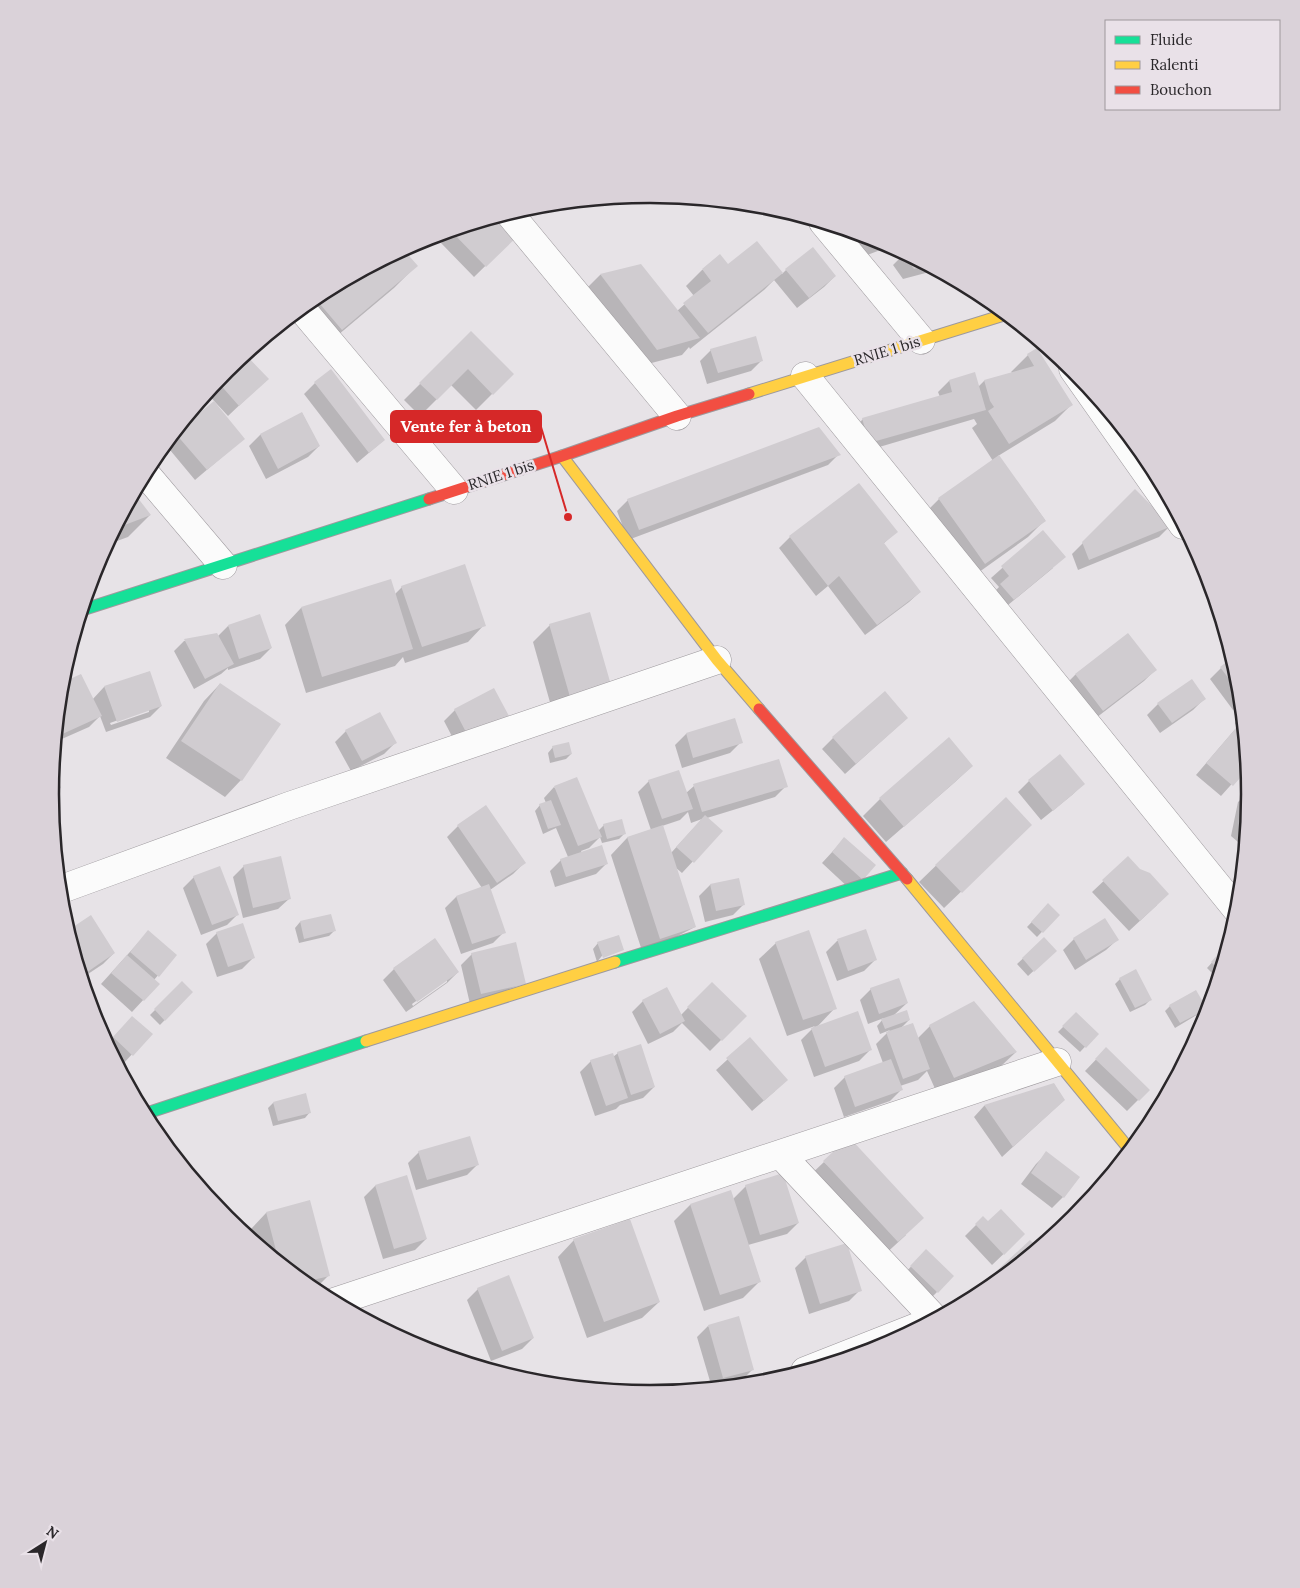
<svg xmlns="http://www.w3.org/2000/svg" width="1300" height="1588" viewBox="0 0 1300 1588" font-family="Lora,serif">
  <rect width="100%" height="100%" fill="#e7e3e7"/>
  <!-- shadow -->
  <path fill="#0003" fill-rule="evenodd" d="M505 214 521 231 474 277 441 243 454 229Z
    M857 233 880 240 891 246 862 257 849 240Z
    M402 249 416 266 394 288 319 351 290 317 317 295Z
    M904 254H906L937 270 903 279 893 265Z
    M640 265 677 311 694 296 686 286 702 270 728 266 782 274 786 270 835 276 824 287 797 308 774 280 764 290 690 349 689 347 682 355 640 366 584 291 600 275Z
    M471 333 512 374 476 410 451 385 420 416 404 400Z
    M711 350 762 360 751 371 707 384 700 361Z
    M244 354 267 379 228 416 215 402 214 403 243 439 195 480 165 444 176 433 215 402 207 393 226 370Z
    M1028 355 1072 404 1055 421 998 456 1045 520 1028 537 968 580 922 516 939 499 993 461 972 428 977 424 974 419 859 453 852 430 863 419 940 397 938 392 949 381 978 387 984 381 1012 373 1011 372Z
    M315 383 384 440 357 463 304 394Z
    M302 413 319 446 308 457 266 479 249 446 260 435Z
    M839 454 828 465 628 540 617 511 628 500Z
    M1135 491 1170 526 1159 537 1078 570 1072 554Z
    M133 494 150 515 128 537 106 545Z
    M896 532 883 544 920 592 909 602 865 635 828 586 816 596 779 548 790 537Z
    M1043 532 1053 568 1002 610 990 596 999 587 991 578Z
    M402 587 484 625 468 642 405 663 403 657 395 666 306 693 285 625 301 608 395 594Z
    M550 625 593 702 553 713 533 642Z
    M228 626 271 648 260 659 228 670V668L221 674 194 689 174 651 184 641 216 635 217 637Z
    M1128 634 1155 670 1144 681 1092 721 1064 686 1075 675Z
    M1221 668 1239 677 1241 704 1233 710 1210 679Z
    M149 672 161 706 150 717 106 732 100 716 89 727 55 742 61 685 81 675 92 700 104 687ZM149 709V712L111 725 110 723Z
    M220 684 241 780 225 797 166 758 204 701Z
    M494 690 458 748 444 721 455 710Z
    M1204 699 1193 710 1160 733 1147 715 1158 704Z
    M1242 715 1247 767 1221 796 1196 775 1237 727 1235 723Z
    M907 718 845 774 822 749 833 738Z
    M734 720 741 742 730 753 682 768 675 745 686 734Z
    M346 731 395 743 384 754 351 771 335 742Z
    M949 739 972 766 955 782 886 842 863 816 880 799Z
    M553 747 571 754 566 759 550 763 548 753Z
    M53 766 60 788 50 797V794Z
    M649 781 686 793 694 786H786L775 797 707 818 721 831 682 873 675 867 695 927 643 954 611 855 627 838 651 830 638 792ZM688 812 691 823 702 819 671 853 662 826 680 820Z
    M1029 781 1083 784 1072 795 1041 820 1018 792Z
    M554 787 598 831 604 825 624 834 619 839 602 843 600 837 589 848 581 851 582 853 607 863 596 874 555 887 550 871 561 860 568 857 556 828 543 834 535 811 540 805 546 803 544 798Z
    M1249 792 1250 794 1245 848 1231 836 1238 802Z
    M1006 798 1014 841 944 908 919 882Z
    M458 826 524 863 513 874 490 890 504 932 493 943 461 954 445 908 456 897 482 888 447 837Z
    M844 839 874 865 851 890 822 863Z
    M1128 858 1157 905 1129 931 1092 892Z
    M244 866 290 898 278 909 243 918 233 877Z
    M194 877 238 914 227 925 201 935 183 888Z
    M738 879 744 904 733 915 705 922 699 896 710 885Z
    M1048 905 1058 915 1037 937 1027 927Z
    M1105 920 1117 940 1106 950 1075 970 1063 950 1074 939Z
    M300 922 334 931 329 936 299 943 295 928Z
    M865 931 875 960 864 971 837 981 826 952 837 941Z
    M68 932 114 953 103 964 82 978Z
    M217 933 253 958 242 969 217 977 206 944Z
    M618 936 597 962 593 949 598 943Z
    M1044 939 1055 951 1028 976 1017 964Z
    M138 943 175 955 154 980 158 984 132 1012 101 984Z
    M776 943 835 1008 816 1028 870 1050 859 1061 814 1077 801 1040 815 1026 787 1036 759 959Z
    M1227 946H1228L1218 979 1207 968Z
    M472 954 525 983 470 1004 461 965Z
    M394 969 458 972 447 983 406 1012 383 980ZM447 979V982L413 1006 412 1004Z
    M1120 979 1150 1000 1145 1005 1130 1012 1115 984Z
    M182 983 192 992 160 1025 150 1015Z
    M712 983 745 1016 710 1051 682 1023 673 1032 648 1044 632 1012 643 1001 681 1015Z
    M871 989 907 1003 893 1016 909 1020 900 1029 918 1038 930 1026 1016 1052 999 1068 937 1093 927 1071 918 1080 900 1086 901 1090 890 1101 844 1117 834 1088 845 1077 883 1063 876 1044 890 1030 880 1034 877 1026 884 1018 868 1024 860 1000Z
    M1170 1006 1205 1008 1200 1013 1175 1028 1165 1011Z
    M1076 1014 1097 1034 1080 1052 1058 1032Z
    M122 1028 151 1034 121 1066 116 1061 107 1044Z
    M750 1039 775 1091 752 1111 716 1070Z
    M1106 1049 1148 1090 1127 1111 1085 1071Z
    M618 1053 654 1087 643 1098 620 1105 616 1109 595 1116 580 1072 591 1061 613 1057Z
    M1054 1084 1064 1100 1002 1157 974 1117 984 1106Z
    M273 1103 310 1112 305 1118 273 1126 268 1108Z
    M419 1152 478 1164 467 1175 416 1190 408 1163Z
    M1047 1153 1063 1197 1052 1208 1021 1184 1036 1164Z
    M824 1162 906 1235 881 1258 807 1178Z
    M406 1177 426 1239 415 1250 383 1259 364 1197 375 1186Z
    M746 1186 798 1223 787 1234 748 1245 760 1281 743 1298 704 1311 674 1221 690 1205 733 1199Z
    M309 1202 329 1275 314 1290 252 1240 250 1230 266 1213Z
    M983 1218 1013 1245 992 1265 965 1236Z
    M574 1240 659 1302 642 1318 587 1338 558 1257Z
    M1030 1241 1037 1249 983 1293 967 1302Z
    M926 1251 937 1292 926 1303 900 1278Z
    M806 1257 860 1290 849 1301 809 1314 795 1268Z
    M478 1289 533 1338 522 1349 491 1361 467 1300Z
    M708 1326 753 1369 742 1380 712 1388 697 1337Z"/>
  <!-- building -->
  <path fill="#d0ccd0" d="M506 214 523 231 486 267 451 231Z
    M864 235 880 240 884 242 873 246Z
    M757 241 783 273 708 333 683 303 711 281 702 269 720 254 728 264Z
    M813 247 836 276 809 298 785 269Z
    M403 249 418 266 342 330 314 297Z
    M902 252 928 265 914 269Z
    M641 264 700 338 657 350 600 274Z
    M471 331 514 374 493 395 468 369 437 400 419 383Z
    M756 336 763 361 718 373 710 349Z
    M1037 348 1073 405 1009 444 988 411 994 407 990 401 984 380 1034 366 1027 354Z
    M245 354 269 379 239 406 217 381 226 370Z
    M331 369 385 440 369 453 314 382Z
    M975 372 986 410 869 443 862 418 952 392 949 380Z
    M214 401 245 439 207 470 175 433Z
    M302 412 320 446 278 469 260 434Z
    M819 427 841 455 639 530 627 499Z
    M999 455 1046 521 985 564 938 498Z
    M859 483 898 532 884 543 921 592 877 625 839 576 828 586 789 536Z
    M1135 489 1172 526 1089 560 1082 542Z
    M134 493 151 515 114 529Z
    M1043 530 1066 557 1014 600 1000 584 1009 576 1001 566Z
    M465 564 486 626 422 647 401 586Z
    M391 579 413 649 322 677 301 607Z
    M590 612 611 685 570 697 549 624Z
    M260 614 272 648 239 659 228 625Z
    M217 633 234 664 205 679 184 639Z
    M1128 633 1157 670 1103 711 1075 674Z
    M1233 657 1239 677 1240 694 1220 667Z
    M150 671 162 706 117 722 104 686Z
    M81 674 102 716 58 736 56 733 61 683Z
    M1192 679 1206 699 1172 723 1157 703Z
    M220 683 281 724 242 781 181 741Z
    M494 688 509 716 469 738 454 709Z
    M885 691 908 718 856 764 832 737Z
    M380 712 397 743 362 761 345 730Z
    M735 718 743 743 693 758 686 733Z
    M1243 720 1248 769 1233 786 1206 763Z
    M949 737 973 766 904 827 879 798Z
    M569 742 572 754 555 758 552 746Z
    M1060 754 1085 784 1053 811 1028 780Z
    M779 759 788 787 702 812 693 784Z
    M53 763 61 788 50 792Z
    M679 770 693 809 662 819 648 780Z
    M577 777 602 837 578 846 554 786Z
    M1249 790 1250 794 1247 829 1242 825Z
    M1006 797 1032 825 962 893 935 865Z
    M551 800 561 825 548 829 539 804Z
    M486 805 526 863 497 883 457 825Z
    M705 815 723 831 694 863 676 847Z
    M622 819 626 834 607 839 603 824Z
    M663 825 696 927 660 939 627 837Z
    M844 837 876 865 863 880 832 852Z
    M602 845 608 864 566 877 560 859Z
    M281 856 291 899 253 908 243 865Z
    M1128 856 1140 869 1150 873 1169 894 1140 921 1102 880Z
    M220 866 239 915 212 925 193 876Z
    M739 878 745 905 716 911 710 884Z
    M489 884 506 933 472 944 456 896Z
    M1048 903 1060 915 1043 933 1031 922Z
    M331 914 336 931 304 939 300 921Z
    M91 915 115 953 83 975 79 970 67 931Z
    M1105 918 1119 940 1086 960 1073 938Z
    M243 923 255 958 228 967 216 932Z
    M866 929 877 960 848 971 837 939Z
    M148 930 177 955 159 977 130 952Z
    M809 930 837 1009 803 1020 775 942Z
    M619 935 624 950 603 958 597 942Z
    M1044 937 1057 951 1034 972 1022 958Z
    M435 938 459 972 417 1002 393 968Z
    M516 942 526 984 481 994 471 953Z
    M1229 942 1223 960 1220 971 1211 962Z
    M127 955 160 984 144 1001 111 973Z
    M1136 969 1152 1000 1135 1008 1119 978Z
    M899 978 908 1003 879 1014 870 988Z
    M182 981 193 992 165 1021 154 1009Z
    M712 982 747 1016 722 1041 687 1007Z
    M667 987 685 1021 660 1034 642 1000Z
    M1196 990 1207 1009 1180 1023 1169 1005Z
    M974 1001 1017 1052 954 1078 929 1025Z
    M907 1010 910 1020 885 1029 881 1019Z
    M858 1011 872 1050 825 1067 811 1028Z
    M1076 1012 1099 1034 1086 1048 1062 1026Z
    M132 1016 153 1034 133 1056 113 1037Z
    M913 1023 930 1069 903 1079 886 1032Z
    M750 1037 788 1080 764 1101 726 1058Z
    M641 1044 655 1087 631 1095 617 1052Z
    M1106 1047 1150 1090 1139 1101 1095 1059Z
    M613 1053 628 1098 606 1106 590 1060Z
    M891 1059 903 1090 855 1107 844 1076Z
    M1054 1083 1065 1100 1013 1147 984 1105Z
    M306 1093 311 1113 278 1121 273 1102Z
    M470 1136 479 1165 427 1180 418 1151Z
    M849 1137 924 1218 898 1242 823 1161Z
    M167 1138 171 1151 161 1140Z
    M1046 1151 1080 1177 1064 1198 1031 1173Z
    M783 1173 799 1223 760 1235 745 1185Z
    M407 1175 427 1239 394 1249 375 1185Z
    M731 1190 761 1282 720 1295 690 1204Z
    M310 1200 330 1276 304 1282 279 1262 266 1212Z
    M1001 1209 1025 1234 1004 1255 975 1224 983 1216 988 1221Z
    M630 1219 660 1302 604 1322 573 1239Z
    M1030 1240 1038 1248 981 1294 976 1290Z
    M847 1243 862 1291 820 1304 805 1256Z
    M926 1249 954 1276 938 1293 910 1266Z
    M509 1275 534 1338 502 1351 477 1288Z
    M739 1316 754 1370 723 1378 708 1325Z"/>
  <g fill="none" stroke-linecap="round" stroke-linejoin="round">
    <!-- street casing -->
    <g stroke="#9d999d" stroke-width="29">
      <path id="street" d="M509 213 677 416
        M823 222 921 340
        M301 308 454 490
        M1073 369 1183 525
        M805 376 1238 911
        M145 473 223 565
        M59 890 289 806 717 660
        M780 1154 935 1319
        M334 1302 1057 1062
        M805 1371 927 1323"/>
    </g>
    <!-- fast casing -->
    <g stroke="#9d999d" stroke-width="13">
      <path id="fast" d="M82 610 429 499
        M615 962 902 873
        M144 1114 366 1041"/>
    </g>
    <!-- slow casing -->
    <g stroke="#9d999d" stroke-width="13">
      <path id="slow" d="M749 394 1007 314
        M562 456 717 660 759 709
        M907 879 1130 1150
        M366 1041 615 962"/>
    </g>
    <!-- jam casing -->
    <g stroke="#9d999d" stroke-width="13">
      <path id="jam" d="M429 499 562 456 677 416 749 394
        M759 709 907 879"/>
    </g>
    <!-- street -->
    <use href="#street" stroke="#fbfbfb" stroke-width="28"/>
    <!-- fast -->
    <use href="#fast" stroke="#16e098" stroke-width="11"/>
    <!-- slow -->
    <use href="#slow" stroke="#ffcf43" stroke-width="11"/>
    <!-- jam -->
    <use href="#jam" stroke="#f24e42" stroke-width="11"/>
  </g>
  <g text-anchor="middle" stroke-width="5" stroke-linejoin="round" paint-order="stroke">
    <!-- street labels -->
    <g font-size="15" fill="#2a272a" stroke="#e9e1e8">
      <text transform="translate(887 351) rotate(-17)" y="5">RNIE 1 bis</text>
      <text transform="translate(501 475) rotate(-18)" y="5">RNIE 1 bis</text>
    </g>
  </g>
  <!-- crop -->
  <path d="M0 0H1300V1588H0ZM59 794a591 591 0 1 1 1182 0a591 591 0 1 1-1182 0Z" fill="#dad2d9" fill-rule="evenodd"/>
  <path fill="none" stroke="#2a272a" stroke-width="2.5" d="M59 794a591 591 0 1 1 1182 0a591 591 0 1 1-1182 0Z"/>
  <!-- callouts -->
  <path fill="none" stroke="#d62828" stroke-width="2" d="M568 517L541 427"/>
  <circle fill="#d62828" stroke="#e9e1e8" stroke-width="2" cx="568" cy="517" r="5"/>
  <rect fill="#d62828" stroke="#d62828" stroke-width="2" x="391" y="411" width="150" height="31" rx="5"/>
  <g font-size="16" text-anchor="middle" font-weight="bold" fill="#fff">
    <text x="466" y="432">Vente fer à beton</text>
  </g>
  <!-- legend -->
  <rect x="1105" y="20" width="175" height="90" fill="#e9e1e8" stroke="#9d979c"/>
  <rect x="1115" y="36" width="25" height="8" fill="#16e098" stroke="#9d979c"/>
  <text x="1150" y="45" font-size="15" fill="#2a272a">Fluide</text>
  <rect x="1115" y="61" width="25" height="8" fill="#ffcf43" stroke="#9d979c"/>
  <text x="1150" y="70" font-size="15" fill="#2a272a">Ralenti</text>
  <rect x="1115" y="86" width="25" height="8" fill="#f24e42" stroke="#9d979c"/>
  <text x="1150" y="95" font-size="15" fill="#2a272a">Bouchon</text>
  <!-- north arrow -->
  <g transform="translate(45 1543) rotate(36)" stroke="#e9e1e8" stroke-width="4" paint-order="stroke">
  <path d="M0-4L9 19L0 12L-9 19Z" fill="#2a272a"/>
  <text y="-8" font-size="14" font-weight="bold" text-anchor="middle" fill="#2a272a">N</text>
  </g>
</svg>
